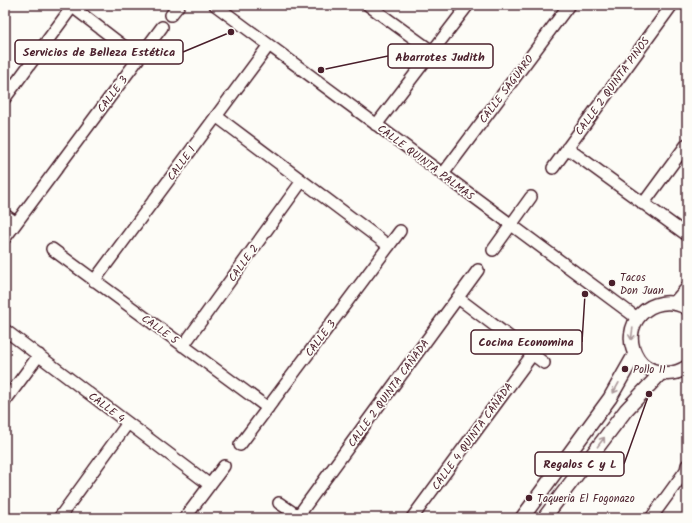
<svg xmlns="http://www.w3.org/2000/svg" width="692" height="523" viewBox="0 0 692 523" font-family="Kalam,sans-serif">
  <rect width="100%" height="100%" fill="#fdfcf7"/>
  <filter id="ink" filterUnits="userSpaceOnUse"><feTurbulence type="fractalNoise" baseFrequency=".025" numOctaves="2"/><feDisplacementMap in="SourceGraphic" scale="8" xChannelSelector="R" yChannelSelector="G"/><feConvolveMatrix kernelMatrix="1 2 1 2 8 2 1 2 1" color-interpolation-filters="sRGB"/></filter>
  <g filter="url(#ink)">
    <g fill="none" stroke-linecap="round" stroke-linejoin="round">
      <!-- minor casing -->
      <g stroke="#4a1f2b" stroke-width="14">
        <path id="minor" d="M70 5 139 58
          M215 5 637 318
          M368 5 433 52
          M171 15 179 5
          M5 98 72 7
          M216 116 389 246
          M376 125 468 5
          M567 148 687 235
          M553 168 672 5
          M443 174 569 5
          M643 204 687 144
          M5 215 16 223
          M5 238 162 27
          M52 249 268 408
          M493 250 531 197
          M94 281 269 45
          M458 298 544 363
          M5 330 210 485
          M183 346 302 181
          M5 401 39 355
          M240 445 400 231
          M279 503 301 518
          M298 516 478 270
          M59 518 128 423
          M185 518 224 466
          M412 518 532 355
          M651 518 686 470 687 465"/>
      </g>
      <!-- tertiary casing -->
      <g stroke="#4a1f2b" stroke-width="16">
        <path id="tertiary" d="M675 303 687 289
          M687 308C652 289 616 326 638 359 642 365 650 370 658 372 668 375 678 373 687 367
          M522 518 610 398 635 354
          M544 518 626 410 661 373"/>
      </g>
      <!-- minor -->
      <use href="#minor" stroke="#fdfcf7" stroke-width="11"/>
      <!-- tertiary -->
      <use href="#tertiary" stroke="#fdfcf7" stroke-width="13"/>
    </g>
    <!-- one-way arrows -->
    <defs><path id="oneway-shaft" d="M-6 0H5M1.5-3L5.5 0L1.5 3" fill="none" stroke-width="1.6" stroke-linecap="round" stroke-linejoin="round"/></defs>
    <g stroke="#ac999b">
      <use href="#oneway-shaft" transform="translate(632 334) rotate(98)"/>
      <use href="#oneway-shaft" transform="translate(616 388) rotate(119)"/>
      <use href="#oneway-shaft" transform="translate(601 442) rotate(-53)"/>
    </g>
  </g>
  <!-- markers -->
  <g fill="#4a1f2b" stroke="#fdfcf7" stroke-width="1.5">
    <circle cx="612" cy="283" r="4"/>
    <circle cx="625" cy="369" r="4"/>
    <circle cx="529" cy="498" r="4"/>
  </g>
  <g text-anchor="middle" stroke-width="3.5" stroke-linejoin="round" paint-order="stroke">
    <!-- street labels -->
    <g font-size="11" fill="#4a1f2b" stroke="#fdfcf7">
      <text transform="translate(612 86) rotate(-54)" y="4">CALLE 2 QUINTA PINOS</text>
      <text transform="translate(506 89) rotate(-53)" y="4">CALLE SAGUARO</text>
      <text transform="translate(112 94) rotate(-53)" y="4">CALLE 3</text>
      <text transform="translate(426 162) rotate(37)" y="4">CALLE QUINTA PALMAS</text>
      <text transform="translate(181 163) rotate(-54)" y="4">CALLE 1</text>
      <text transform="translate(243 263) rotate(-54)" y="4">CALLE 2</text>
      <text transform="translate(160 329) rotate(36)" y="4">CALLE 5</text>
      <text transform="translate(320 338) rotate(-53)" y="4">CALLE 3</text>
      <text transform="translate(388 393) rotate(-54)" y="4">CALLE 2 QUINTA CAÑADA</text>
      <text transform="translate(107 407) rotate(37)" y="4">CALLE 4</text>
      <text transform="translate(472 436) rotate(-54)" y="4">CALLE 4 QUINTA CAÑADA</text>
    </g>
    <!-- poi labels -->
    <g font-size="11" fill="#4a1f2b" stroke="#fdfcf7" text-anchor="start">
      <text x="620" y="281">Tacos<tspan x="620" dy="13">Don Juan</tspan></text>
      <text x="633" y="373">Pollo 11</text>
      <text x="537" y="502">Taqueria El Fogonazo</text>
    </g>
  </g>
  <!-- callouts -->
  <path fill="none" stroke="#4a1f2b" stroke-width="1.5" d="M231 32L183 52M321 70L388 56M585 294L582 342M649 394L624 464"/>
  <g fill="#4a1f2b" stroke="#fdfcf7" stroke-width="1.5">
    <circle cx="231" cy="32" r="4"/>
    <circle cx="321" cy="70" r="4"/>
    <circle cx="585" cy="294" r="4"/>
    <circle cx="649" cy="394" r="4"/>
  </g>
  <g fill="#fdfcf7" stroke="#4a1f2b" stroke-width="1.5">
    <rect x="15" y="40" width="168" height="24" rx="4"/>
    <rect x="388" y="44" width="105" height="24" rx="4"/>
    <rect x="471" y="330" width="111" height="24" rx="4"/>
    <rect x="535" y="452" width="89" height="24" rx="4"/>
  </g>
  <g font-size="12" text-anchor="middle" font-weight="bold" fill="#4a1f2b">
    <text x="99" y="56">Servicios de Belleza Estética</text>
    <text x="440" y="61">Abarrotes Judith</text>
    <text x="526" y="346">Cocina Economina</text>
    <text x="580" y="468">Regalos C y L</text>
  </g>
  <!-- margin -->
  <rect width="692" height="523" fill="none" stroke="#fdfcf7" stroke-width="20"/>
  <rect x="10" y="10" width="672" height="503" fill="none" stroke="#4a1f2b" stroke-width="1.5" filter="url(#ink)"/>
</svg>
